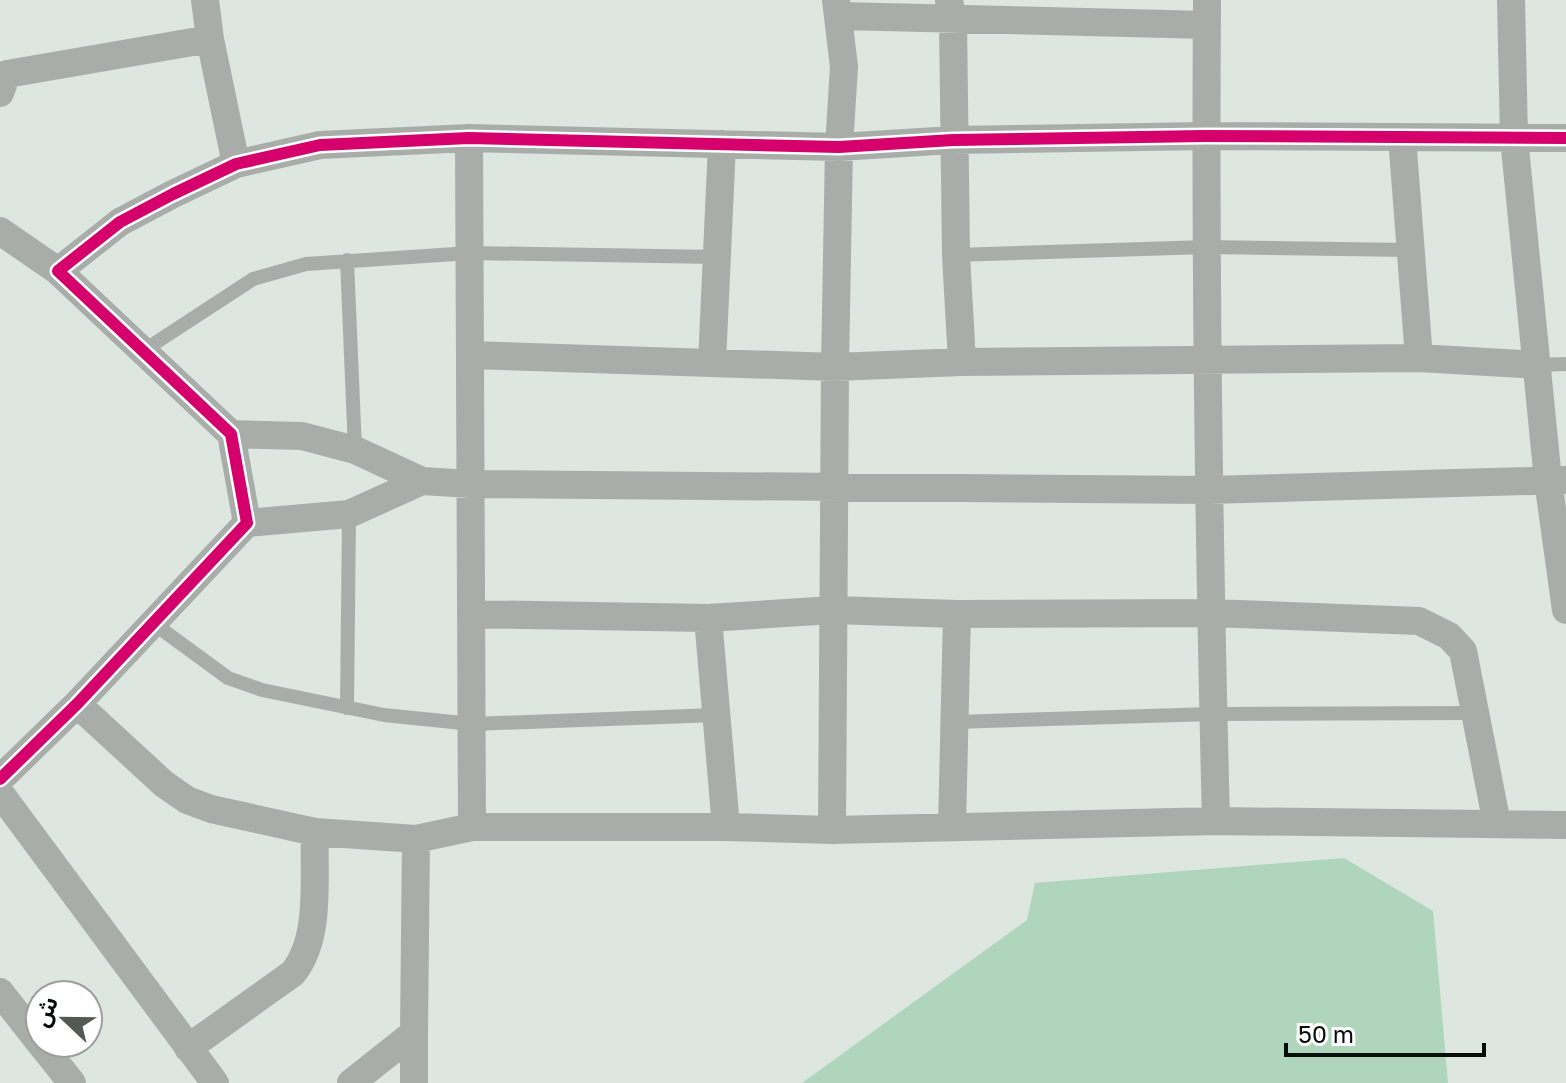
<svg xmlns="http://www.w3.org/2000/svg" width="1566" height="1083" viewBox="0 0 1566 1083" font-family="'Golos Text','Noto Sans Arabic',sans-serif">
  <rect width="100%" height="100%" fill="#dee6e0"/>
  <!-- green -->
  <path fill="#afd6bd" d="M1344 858 1433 911 1448 1083H802L1027 920 1035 883Z"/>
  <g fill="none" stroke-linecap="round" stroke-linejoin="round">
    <!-- service -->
    <path stroke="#a8adaa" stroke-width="14" d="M956 255 1207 247 1411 250
      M347 260 355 450
      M143 351 253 279 306 264 470 253 717 257
      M1537 365 1566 364
      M153 623 228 678 262 690 384 715 472 724 716 715
      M347 708 349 514
      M955 722 1213 714 1475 713"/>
    <!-- minor -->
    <path stroke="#a8adaa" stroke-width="28" d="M949 0 953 20 956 255 962 362 1419 358 1402 137
      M1207 0C1205 274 1209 547 1216 821
      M1511 0 1514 138 1548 480 1566 610
      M840 16 1207 25
      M210 39 236 164
      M0 93 7 74 210 39 205 0
      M469 138 472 827
      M0 231 58 271
      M470 355 835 367 962 362
      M1419 358 1537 365
      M712 363 722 144
      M231 434 302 436 355 450 422 481 471 484 1208 490 1566 480
      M247 523 349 514 422 481
      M471 614 708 618 726 827
      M708 618 833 610 957 614
      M77 704 164 784 187 800 211 809 315 832 416 839 472 827H726L832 830 1216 821 1566 825
      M0 779 77 704 247 523 231 434 58 271 120 222 173 194 236 164 320 145 469 138 839 147 953 140 1205 136 1566 138
      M0 793 215 1083
      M952 827 957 614 1211 613 1419 621 1449 636 1463 651 1497 824
      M832 830 835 367 839 147 844 67 836 0
      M0 992 40 1043
      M40 1043 72 1083
      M188 1048 293 973C322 937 313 877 315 832
      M351 1083 414 1033 416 839
      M414 1083V1033"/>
    <!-- cycleway casing -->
    <g stroke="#fff" stroke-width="17">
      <path id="cycleway" d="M0 779 77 704 247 523 231 434 58 271 120 222 173 194 236 164 320 145 469 138 839 147 953 140 1205 136 1566 138"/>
    </g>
    <!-- cycleway -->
    <use href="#cycleway" stroke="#d6006c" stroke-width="12"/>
  </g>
  <!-- north arrow -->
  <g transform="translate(64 1019) rotate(292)"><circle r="38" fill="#ffffff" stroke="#9c9e9d" stroke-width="2"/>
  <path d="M0-6L14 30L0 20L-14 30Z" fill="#535955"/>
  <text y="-12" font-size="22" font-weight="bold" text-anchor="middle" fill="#080d0a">ش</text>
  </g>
  <!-- scale -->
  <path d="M1286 1043v12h198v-12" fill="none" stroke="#080d0a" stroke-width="4"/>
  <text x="1298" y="1043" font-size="24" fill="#080d0a" stroke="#ffffff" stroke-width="6" paint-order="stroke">50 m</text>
</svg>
